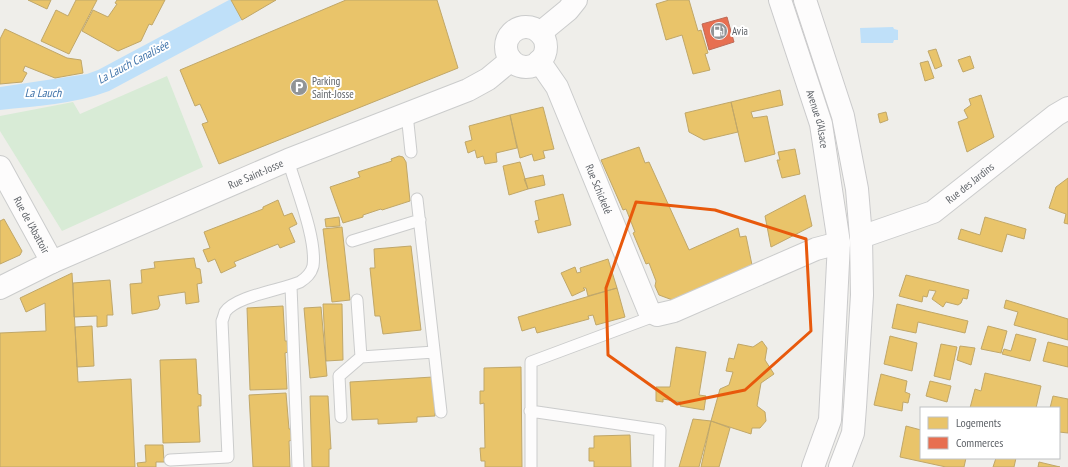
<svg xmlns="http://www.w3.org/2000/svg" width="1068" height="467" viewBox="0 0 1068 467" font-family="'PT Sans Narrow',sans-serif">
  <rect width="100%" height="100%" fill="#efeeea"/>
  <!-- green -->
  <path fill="#d8ebd6" d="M167 76 203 167 62 231 0 131V116L73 102 80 114Z"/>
  <!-- water -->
  <path fill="#bfe0f9" d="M229 0H231L242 20 109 91C74 104 36 106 0 110V87L87 74 98 70Z
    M893 27 894 29 898 30V40H894L893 43H861L860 28Z"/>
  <!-- homes -->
  <path fill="#e9c46a" stroke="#c0a769" d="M28 0H51L47 9Z
    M76 0H97L69 54 41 41 56 10 68 16Z
    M117 0H165L152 25 149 24 141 41 118 51 82 31 93 10 108 17 117 4 115 3Z
    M231 0H276L242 20Z
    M346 0H437L458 68 219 164 202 124 208 122 200 104 195 106 180 70Z
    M669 0H689L698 31 701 30 708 53 705 54 710 70 693 74 682 35 666 40 656 4Z
    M5 29 67 58 81 60 83 73 55 78 25 66 23 71 27 73 22 82 0 84V39Z
    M936 49 942 66 935 69 928 51Z
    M970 56 974 68 963 72 958 60Z
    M928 61 934 78 925 81 920 63Z
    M780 90 783 105 751 112 753 118 767 116 775 154 745 162 731 102Z
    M981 95 994 137 967 152 958 122 968 118 964 110 971 105 969 99Z
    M731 102 738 132 704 140 689 132 685 113Z
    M543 107 554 149 543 151 545 158 534 161 532 154 520 158 510 115Z
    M886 112 888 120 880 123 878 114Z
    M510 115 517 148 496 153 497 162 485 164 483 156 477 158 475 150 468 153 465 142 472 140 469 126Z
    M639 147 645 163 649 162 689 250 738 228 740 237 746 236 752 265 678 302 659 295 655 286 656 281 649 263 646 264 633 233 635 232 626 209 623 210 601 160Z
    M795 149 800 174 782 178 777 160H780L778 152Z
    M399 156 403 157 406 162 410 201 382 210 381 209 363 215V217L343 223 330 187 360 177 358 172 392 161 391 159Z
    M520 162 528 189 509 195 503 166Z
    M543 175 545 185 528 189 524 179Z
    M1068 178V224L1064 223 1066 214 1049 208 1056 187Z
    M563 194 571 225 538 233 535 221 539 220 535 201Z
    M805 195 812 226 771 247 765 216Z
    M278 200 284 216 292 213 297 224 289 228 295 242 280 248 278 244 234 262 236 266 221 273 215 259 208 262 203 250 210 248 204 232 263 209V207Z
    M339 217 340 226 326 227 325 219Z
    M985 217 1026 229 1024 239 1007 234 1002 252 958 239 961 229 980 235Z
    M4 219 22 251 20 255 0 264V221Z
    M342 227 350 300 332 302 323 229Z
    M411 246 421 330 383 334 380 316H375L370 268H375L374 249Z
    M194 258 196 268 200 269 202 283 197 284 199 302 186 304 185 292 158 296 160 305 158 309 132 314 130 284 142 283 141 270 155 268 154 262Z
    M608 259 617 288 588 296 586 288H583L585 290 572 296 561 273 575 267 577 273 581 272 580 268Z
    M72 273 78 382 131 379 135 467H0V333L46 331 45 303 26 312 20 298Z
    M906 275 969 290 967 299 963 298 961 303 958 305 946 302 943 307 932 299 936 291 929 290 927 297 923 296 922 302 899 296Z
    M110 280 113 315H107V326L97 327V316L74 317 73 283Z
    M617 288 625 317 596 325 593 315 588 316 589 319 537 333 535 327 522 331 518 317Z
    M1006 300 1068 319V340L1014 325 1018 312 1004 308Z
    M323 304H342L343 360 326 361Z
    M897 304 968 321 965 333 918 322 916 333 892 328Z
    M283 306 285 341H287L288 352 285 353 287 389 250 390 247 308Z
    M321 307 327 376 310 378 304 308Z
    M92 326 94 366 77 367 75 327Z
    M988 326 1007 331 1001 353 981 349Z
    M1016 334 1036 339 1030 361 1002 354 1004 349 1011 351Z
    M890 336 917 343 912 371 884 364Z
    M762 341 767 348 765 360 774 374 761 383 757 406 765 412 766 421 760 428H752L751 434 711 421 720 389 729 385 733 372 726 371 729 358 734 359 738 344 753 347Z
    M1048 342 1068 347V367L1043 361Z
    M941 344 957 347 950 380 934 376Z
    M960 346 975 348 971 365 957 360Z
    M676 347 706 352 699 395 706 396 704 410 680 406 681 402 663 399V402L656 401V387H670Z
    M196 359 198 394 201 395V406H198L200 442 163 443 160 360Z
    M521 367 522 467H485V461H481L480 448H485L484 403 480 404V391H484V368Z
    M985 373 1041 386 1036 408H970L975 389 981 391Z
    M881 374 907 381 905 392 910 394 908 403 903 402 902 411 874 405Z
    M433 377 435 416 417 417V422L378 424V419L352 420 350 382Z
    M930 381 951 386 947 402 926 396Z
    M286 393 289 429H291L292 440 289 441 290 467H253L249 395Z
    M310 396H328L331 449H329V467H312Z
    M1053 396 1068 399V433L1059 432V408H1050Z
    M693 419 711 421 699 467H679Z
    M711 421 730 428 719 467H701Z
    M906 426 921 430V458H966L964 467H946L900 457Z
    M630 435 631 467H594V461H589V448H594V436Z
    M145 445H163L164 462H156V467H138L137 463 146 462Z
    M996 458H1016L1014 467H993Z
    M1039 462 1060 467H1038Z"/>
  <!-- shops -->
  <path fill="#e76f51" stroke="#be6b58" d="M727 17 734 42 709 50 702 24Z"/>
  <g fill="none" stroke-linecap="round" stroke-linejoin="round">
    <!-- service casing -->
    <g stroke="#cbcccc" stroke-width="13">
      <path id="service" d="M407 114 411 152
        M417 199 441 412
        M352 241 420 220
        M291 286 298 467
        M357 300 361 357
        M530 411 660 430 659 467
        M341 417 339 376 361 357 434 352
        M170 460 228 457 222 321C223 319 224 315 225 312 236 296 281 290 300 282 306 278 311 274 313 266 317 239 296 188 288 160
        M531 467V362L657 315"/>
    </g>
    <!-- minor casing -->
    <g stroke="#cbcccc" stroke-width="24">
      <g id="minor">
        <path id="s1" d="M539 61 557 87 649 311 657 315 674 311 816 249 839 243"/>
        <path id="s2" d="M861 237 933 212 1056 115 1068 108"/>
      </g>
    </g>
    <!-- tertiary casing -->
    <g stroke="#cbcccc" stroke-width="24">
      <g id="tertiary">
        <circle cx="526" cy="47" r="20"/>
        <path d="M540 33 568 10 576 0"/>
        <path id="s3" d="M0 167 52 262"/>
        <path id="s4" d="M0 288 52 262 288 160 468 90 488 79 511 60"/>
      </g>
    </g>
    <!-- secondary casing -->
    <g stroke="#cacacb" stroke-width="24">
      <g id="secondary">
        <path id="s5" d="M780 0 821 124 839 243 830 420 813 467"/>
        <path d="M805 0 843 116 857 189 861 237 862 295 855 407 853 433 840 467"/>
      </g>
    </g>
    <!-- service -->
    <use href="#service" stroke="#fdfcfc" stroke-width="11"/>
    <!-- minor -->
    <use href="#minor" stroke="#fdfcfc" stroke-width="22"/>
    <!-- tertiary -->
    <use href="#tertiary" stroke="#fdfcfc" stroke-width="22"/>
    <!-- secondary -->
    <use href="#secondary" stroke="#fdfcfc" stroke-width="22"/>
  </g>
  <!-- marked area -->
  <path fill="none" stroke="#e8590c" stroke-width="3" stroke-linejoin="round" d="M636 202 715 210 806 239 811 331 745 390 677 404 608 355 606 288Z"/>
  <!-- icons -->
  <defs>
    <g id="fuel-disc" transform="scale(0.9)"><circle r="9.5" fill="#919496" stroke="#fff"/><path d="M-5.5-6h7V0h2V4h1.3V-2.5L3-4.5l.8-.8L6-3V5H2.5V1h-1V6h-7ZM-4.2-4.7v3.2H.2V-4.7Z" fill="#fff"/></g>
    <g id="parking-disc" transform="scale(0.9)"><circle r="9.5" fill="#919496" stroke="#fff"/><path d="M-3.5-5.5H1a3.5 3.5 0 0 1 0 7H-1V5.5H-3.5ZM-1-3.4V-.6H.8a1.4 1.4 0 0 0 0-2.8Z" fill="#fff"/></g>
  </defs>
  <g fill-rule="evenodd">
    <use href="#fuel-disc" x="719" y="31"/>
    <use href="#parking-disc" x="299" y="87"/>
  </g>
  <g text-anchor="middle" stroke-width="4" stroke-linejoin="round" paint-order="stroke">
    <!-- poi labels -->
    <g font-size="11" fill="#5f6368" stroke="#fff" text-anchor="start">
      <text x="732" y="35">Avia</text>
      <text x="312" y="85">Parking<tspan x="312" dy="13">Saint-Josse</tspan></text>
    </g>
    <!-- street labels -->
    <g font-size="11" fill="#5f6368" stroke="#fff">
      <text dy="4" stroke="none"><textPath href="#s5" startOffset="125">Avenue d'Alsace</textPath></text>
      <text dy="4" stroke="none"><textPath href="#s4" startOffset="280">Rue Saint-Josse</textPath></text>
      <text dy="4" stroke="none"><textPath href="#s2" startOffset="123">Rue des Jardins</textPath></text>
      <text dy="4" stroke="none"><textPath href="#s1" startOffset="142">Rue Schickelé</textPath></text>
      <text dy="4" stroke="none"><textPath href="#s3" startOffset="66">Rue de l'Abattoir</textPath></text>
    </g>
    <!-- water labels -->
    <g font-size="12" font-style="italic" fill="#4174aa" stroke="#fff">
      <text transform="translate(133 62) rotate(-28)" y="4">La Lauch Canalisée</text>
      <text x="43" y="97">La Lauch</text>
    </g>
  </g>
  <!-- legend -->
  <rect x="920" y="407" width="140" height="52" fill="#ffffff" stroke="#bfc1c3"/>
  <rect x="928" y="417" width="20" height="12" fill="#e9c46a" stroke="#bfc1c3"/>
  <text x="956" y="427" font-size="12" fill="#5f6368">Logements</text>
  <rect x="928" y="437" width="20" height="12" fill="#e76f51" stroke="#bfc1c3"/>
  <text x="956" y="447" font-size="12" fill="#5f6368">Commerces</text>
</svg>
